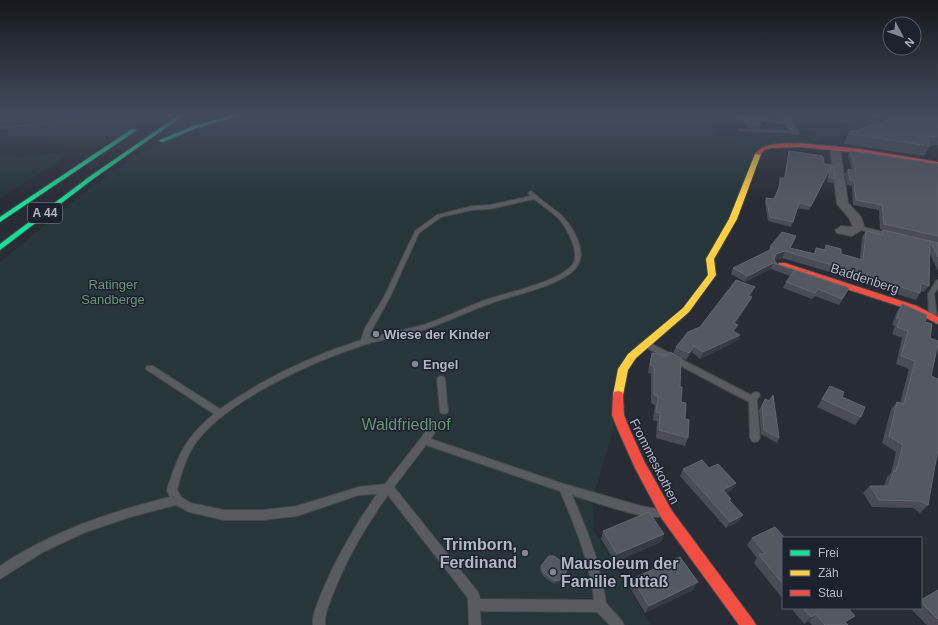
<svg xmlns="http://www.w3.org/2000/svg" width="938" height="625" viewBox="0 0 938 625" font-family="Arial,sans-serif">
  <rect width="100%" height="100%" fill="#282c34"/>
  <!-- green -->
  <path fill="#26363a" d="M111 115H151L96 147H73L42 142 9 140 3 135 31 126 90 116 96 122Z
    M191 115H235L159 137Z
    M250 115H736L704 126 717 127 715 134 756 139 758 136 813 134 884 116 891 115 899 119 820 140 813 143 762 149 712 275 632 356 618 415 593 498 594 531 651 625H0V262C42 228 84 189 130 160 166 138 209 123 250 115Z
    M56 153 65 155 57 163 0 198V156L23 157Z"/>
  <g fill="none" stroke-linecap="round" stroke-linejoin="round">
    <!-- stream -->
    <path stroke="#37435e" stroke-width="2.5" d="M0 128 57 122 80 115"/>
    <!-- lane casing -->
    <g stroke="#44474d" stroke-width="2">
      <path id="lane" d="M738 116 787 122 789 123 787 124 737 118V116Z
        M740 129 795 131 797 132 795 133 739 131 738 130Z
        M531 191C535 194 539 198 543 201 549 206 556 210 562 216 574 228 589 254 575 269 559 286 515 295 494 302 471 310 449 321 426 329 407 335 387 338 367 344 316 360 222 401 193 447 185 460 181 475 177 490L181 497 191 503 224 510H263L297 506 359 487 385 484 421 438 432 422 435 421 438 422 439 425 431 439 564 484 641 506 663 510 664 513 663 516C649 522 589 500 572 495L587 531 597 560 604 591 606 603 622 621 624 625H610L597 612 480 611 481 625H469L468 598 388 495C362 531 341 569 327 610L325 618V625H313V618L315 610C330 568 352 530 377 494L359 495 297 516 263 520H224L189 512 176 505 130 517 86 532 45 551 0 579V566C52 531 110 512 170 497L167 490C178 455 185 438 214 414L147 370 146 368 147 366H153L220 409C263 379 311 356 361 340L365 328 384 297 415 231 437 215 472 206 490 205 531 196 528 193ZM534 199C541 205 551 211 558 218 566 226 579 250 574 262 565 281 505 293 485 300 464 308 444 318 423 325 405 330 387 333 369 338L373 328 390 297 419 233 441 217 472 210 490 209ZM426 445 560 491C575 526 590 562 594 600L480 599 478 592 394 487Z
        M859 226 892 234 893 235 890 237 857 229V227Z
        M938 280V288L934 294 937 317 933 319 929 317 928 294 936 281Z
        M648 342 751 395 753 393 756 392 759 393 760 395 757 400 760 438 758 441 755 442 752 441 750 438 749 402 645 347 644 345 645 343Z
        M441 376 444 377 445 379 448 411 447 413 444 414 441 413 440 411 437 379 438 377Z"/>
    </g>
    <!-- street casing -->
    <g stroke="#44474d" stroke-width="2">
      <path id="street" d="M780 115H788L799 132 798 134H792Z
        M894 115H906L938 126V132Z
        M835 145 840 148 848 203 861 217 865 228 852 236 837 233 835 230 841 226 853 227 849 218 837 204 830 148Z"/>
    </g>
    <!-- fast casing -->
    <g stroke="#44474d" stroke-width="2">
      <path id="fast" d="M179 115H184L93 179 0 250V244L89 177Z
        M233 115H241L197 128 163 142 158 141 193 126Z
        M132 129 137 130 0 222V217Z"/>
    </g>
    <!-- slow casing -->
    <g stroke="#44474d" stroke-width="2">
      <path id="slow" d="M758 152 761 154 737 219 714 259 716 275 689 312 636 358 628 370 623 395 622 398 618 399 614 398 613 395 618 369 628 354 683 308 708 275 706 259 729 219 755 154Z"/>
    </g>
    <!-- jam casing -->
    <g stroke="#44474d" stroke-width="2">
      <path id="jam" d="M800 143 860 149 938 162V166L860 153 800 147 771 148 764 150 760 155 755 154C765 141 785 144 800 143Z
        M779 263H785L917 306 938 317V324L911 310 779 267 778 265Z
        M618 391 622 392 623 395 624 415 630 430 644 461 672 511 753 620 756 625H739L662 519 635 468 618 430 612 415 613 395 614 392Z"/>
    </g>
    <!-- lane -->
    <use href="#lane" fill="#585b62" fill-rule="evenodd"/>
    <!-- street -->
    <use href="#street" fill="#585b62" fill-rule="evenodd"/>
    <!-- fast -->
    <use href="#fast" fill="#16e098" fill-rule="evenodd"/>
    <!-- slow -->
    <use href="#slow" fill="#ffcf43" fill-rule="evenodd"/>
    <!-- jam -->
    <use href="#jam" fill="#f24e42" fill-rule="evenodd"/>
  </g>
  <!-- wall -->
  <path fill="#494c54" d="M869 115H887L885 120Z
    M935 115H938V145L930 146 924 156 845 144 844 142 849 132 933 120Z
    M746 118 761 125 760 128H747L745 120Z
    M789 151 831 167 835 179 833 183 827 182 829 172 809 210 797 208 793 222 791 227 768 221 765 202 766 198 774 199 778 190 779 182 780 178H784L788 155Z
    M850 151 938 164V271L930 254 929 286 924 292 920 291V293L916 300 890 292 891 290 782 258 775 260 777 264 849 288 839 305 815 296 812 299 783 288 786 282 790 276 771 269 745 282 731 274 733 268 769 250 770 247 813 254 816 248 824 250 826 245 841 254 860 259 862 237 866 231 880 234 883 230 880 229 879 210 853 205 852 186 847 185 845 174 848 169 852 170 848 156Z
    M752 293 750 296 752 297 749 303 735 324 734 332 737 341 700 359 692 352 686 360 673 353 676 347 700 327Z
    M902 304 925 322 930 338 931 376 928 505 920 513 913 508 872 507 863 493 870 486H884L887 477 891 473 896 452 882 443 891 409 897 402 900 403 909 369 896 364 902 338 892 334 895 326 892 325 897 311Z
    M652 353 680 387 681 402 688 438 685 446 656 438 657 421 653 420 655 405 651 403V374L648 373 650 361Z
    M830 386 842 397 861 417 855 425 817 407Z
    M765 399 779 438 777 443 761 434 759 410Z
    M709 468 736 483 732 490 726 493 731 499 730 501 739 522 726 528 680 476 683 469Z
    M603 531 664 534 661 542 615 562 601 539Z
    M752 538H783V599L754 563 757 558 747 545Z
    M541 566 566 573 560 583 554 584 543 576 540 570Z
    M632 579 693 590 645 613 629 586Z
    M938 590V625H927L910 608H921V600Z
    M791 608H848L846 623 848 625H812L809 621 804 624Z"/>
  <!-- shaded-wall -->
  <path fill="#373a42" d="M785 251 782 258 774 260 776 254Z
    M773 263 771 269 745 282 748 276Z
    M755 287 752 293 746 302 748 296Z
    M752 297 749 303 731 330 734 323Z
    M740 335 737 341 700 359 703 352Z
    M695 346 692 352 686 360 689 353Z
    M736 483 732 490 719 497 723 490Z
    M743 515 739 522 726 528 730 522Z
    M664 534 661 542 615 562 617 554Z
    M567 570 566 573 560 583 554 584 555 581Z
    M698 582 693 590 645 613 649 606Z
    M816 614 809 621 804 624 811 617Z"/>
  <!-- building -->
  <path fill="#545860" stroke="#636670" d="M906 115H919L938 122V136L928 137 930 146 849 134V132Z
    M746 118 758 119 761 125H748Z
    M789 151 823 156 824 164 832 165 831 167H833L835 179 829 177 831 167 811 206 799 203 793 222 770 217 766 198 774 199 780 185V178H785Z
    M850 151 938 164V236L884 224 882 205 856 200 854 181 850 180 848 169 856 171Z
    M883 230 930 241 929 286 921 283 920 293 895 285V284L785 251 776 254 774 260 777 264 849 288 842 299 818 289 815 293 786 282 795 270 773 263 748 276 733 268 774 248 770 247 782 232 796 236 790 248 815 254 816 248 825 250 826 245 841 249V254L863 260 866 231 882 235Z
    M930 241 938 243V257Z
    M736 280 755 287 748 296 752 297 734 323 738 325 733 331 740 335 703 352 695 346 689 353 676 347 688 332 700 327Z
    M902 304 927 315 925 322 932 324 930 338 938 341V344L931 376 938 379V449L928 505 920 501 879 500 870 486H889L894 470 896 471 903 445 889 436 897 402 904 404 915 361 901 356 908 331 897 327 900 319 897 318Z
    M670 352 681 358 680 387H682L681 402 686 403 685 419 689 420 688 438 659 430 660 413 656 412 658 396 654 395V366L650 365 652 353 667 356Z
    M830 386 844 392 842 397 865 407 861 417 822 399Z
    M773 395 779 438 764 430 762 406 765 399 769 401Z
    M702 460 709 468 718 464 736 483 723 490 731 499 729 500 743 515 730 522 683 469Z
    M649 512 664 534 617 554 603 531Z
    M775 527 785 538H783V584L759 555 765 553 752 538Z
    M549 556H554L565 564 567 570 561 580 555 581 544 573 541 566Z
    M680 557 698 582 649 606 632 579Z
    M938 590V619L921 602V600Z
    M803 608H848L855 616 845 622 848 625H825L816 614 811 617Z"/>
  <!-- sky -->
  <linearGradient id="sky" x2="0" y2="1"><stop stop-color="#16181d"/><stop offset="0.57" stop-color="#424b5c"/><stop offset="1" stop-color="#424b5c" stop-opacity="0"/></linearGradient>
  <rect width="938" height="202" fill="url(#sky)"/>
  <!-- markers -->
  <g fill="#828692" stroke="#1c212e" stroke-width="1.5">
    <circle cx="376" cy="334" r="4"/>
    <circle cx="415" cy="364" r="4"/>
    <circle cx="525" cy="553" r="4"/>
    <circle cx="553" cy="572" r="4"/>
  </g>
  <g text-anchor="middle" stroke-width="3" stroke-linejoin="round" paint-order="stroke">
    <!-- shield labels -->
    <rect fill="#1c212e" stroke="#858a98" stroke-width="1" x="28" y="203" width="34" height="20" rx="3"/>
    <g font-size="12" font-weight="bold" fill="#b2b7c5">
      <text x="45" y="217">A 44</text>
    </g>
    <!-- street labels -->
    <g font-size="13" fill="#b2b7c5" stroke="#1c212e">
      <text transform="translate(865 278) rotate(18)" y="5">Baddenberg</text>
      <text transform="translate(655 461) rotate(63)" y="5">Frommeskothen</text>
    </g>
    <!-- park labels -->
    <g font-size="13" fill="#6a9579" stroke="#1c212e">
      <text x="113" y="289">Ratinger<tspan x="113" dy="15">Sandberge</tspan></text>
    </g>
    <!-- poi labels -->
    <g font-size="13" font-weight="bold" fill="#b2b7c5" stroke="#1c212e" text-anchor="start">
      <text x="384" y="339">Wiese der Kinder</text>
      <text x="423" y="369">Engel</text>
    </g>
    <!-- near-park labels -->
    <g font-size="16" fill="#6a9579" stroke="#1c212e">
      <text x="406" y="430">Waldfriedhof</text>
    </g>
    <!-- near-poi labels -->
    <g font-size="16" font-weight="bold" fill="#b2b7c5" stroke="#1c212e" text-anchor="end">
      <text x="517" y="550">Trimborn,<tspan x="517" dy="18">Ferdinand</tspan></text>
      <text x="561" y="569" text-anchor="start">Mausoleum der<tspan x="561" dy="18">Familie Tuttaß</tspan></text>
    </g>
  </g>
  <!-- legend -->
  <rect x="782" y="537" width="140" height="72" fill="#1c212e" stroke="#585d6a"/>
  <rect x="790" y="550" width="20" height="6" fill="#16e098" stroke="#585d6a"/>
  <text x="818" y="557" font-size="12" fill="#b2b7c5">Frei</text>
  <rect x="790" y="570" width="20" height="6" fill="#ffcf43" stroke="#585d6a"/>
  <text x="818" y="577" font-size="12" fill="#b2b7c5">Zäh</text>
  <rect x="790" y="590" width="20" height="6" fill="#f24e42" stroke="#585d6a"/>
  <text x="818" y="597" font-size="12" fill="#b2b7c5">Stau</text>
  <!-- north arrow -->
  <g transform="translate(902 36) rotate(131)"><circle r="19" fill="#1c212e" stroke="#585d6a"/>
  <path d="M0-3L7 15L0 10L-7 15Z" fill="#828692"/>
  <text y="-6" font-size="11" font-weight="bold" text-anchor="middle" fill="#b2b7c5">N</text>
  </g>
</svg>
